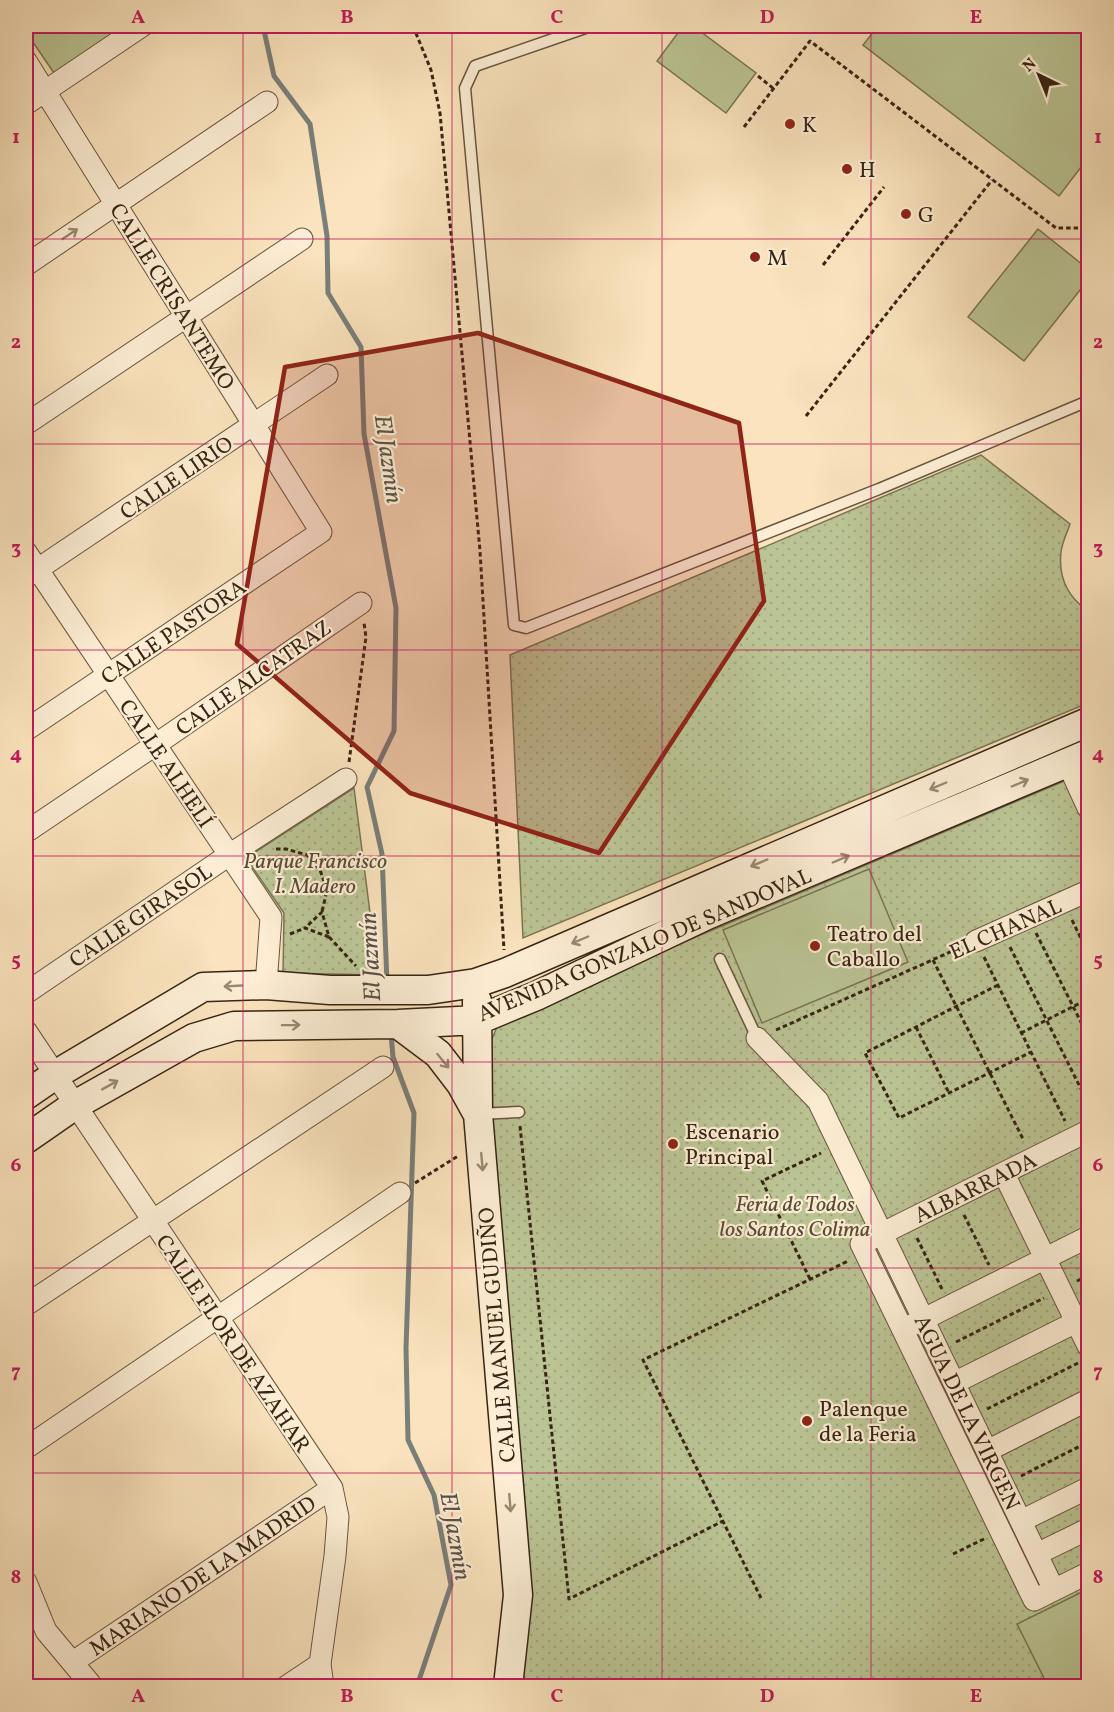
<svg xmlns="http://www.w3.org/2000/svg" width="1114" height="1712" viewBox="0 0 1114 1712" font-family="Vollkorn,serif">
  <defs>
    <pattern id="grass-dots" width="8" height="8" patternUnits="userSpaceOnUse" patternTransform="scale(1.5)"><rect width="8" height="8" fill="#bbc494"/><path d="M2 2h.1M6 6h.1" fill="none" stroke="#a1a87f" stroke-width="1.8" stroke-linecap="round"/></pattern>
  </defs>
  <rect width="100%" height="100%" fill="#fae3bd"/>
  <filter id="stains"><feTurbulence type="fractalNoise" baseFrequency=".00333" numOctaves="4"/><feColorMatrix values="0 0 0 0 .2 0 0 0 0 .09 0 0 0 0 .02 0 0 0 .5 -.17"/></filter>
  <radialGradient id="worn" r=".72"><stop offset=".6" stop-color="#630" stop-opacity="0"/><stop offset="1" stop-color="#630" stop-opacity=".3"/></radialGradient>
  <!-- grass -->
  <path fill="url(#grass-dots)" stroke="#797454" stroke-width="1.5" d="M981 455 1070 524C1067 533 1062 543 1061 552 1058 578 1068 597 1088 611V703L523 938 510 655Z
    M1088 771V1686H522L492 1125 491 1041 500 1020Z
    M354 788 378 975 283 973 284 913 246 858Z"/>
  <!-- garden -->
  <path fill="#bbc494" stroke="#797454" stroke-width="1.5" d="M26 26H126L56 76 26 32Z
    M683 26H693L756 73 726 113 657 61Z
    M878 26H1088V158L1059 196 863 45Z
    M1038 229 1088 269V280L1024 361 968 317Z
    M869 869 908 962 762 1023 723 930Z
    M1088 1589V1686H1048L1017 1624Z"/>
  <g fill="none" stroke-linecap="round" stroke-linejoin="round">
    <!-- stream -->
    <path stroke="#797f7a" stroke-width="5" d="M263 26 274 76 310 124 327 236 328 293 361 347 364 434 396 608 394 731 367 787 382 854 387 983
      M391 1034 393 1057 414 1113 406 1348 408 1440 434 1495 451 1585 417 1686"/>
    <!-- lane casing -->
    <g stroke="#68543e" stroke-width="13">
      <path id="lane" d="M591 26 475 66 465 88 514 625 526 628 879 489 1088 401
        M720 959 757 1038
        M478 1114 519 1112"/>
    </g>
    <!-- street casing -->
    <g stroke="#68543e" stroke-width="23">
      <path id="street" d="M26 61 321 532 26 730
        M26 104 142 26
        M26 265 267 102
        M26 424 302 239
        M26 552 271 917 266 985
        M26 577 327 375
        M1072 773 1088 808
        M26 832 155 745 361 603
        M976 941 1088 891
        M26 993 229 855 346 779
        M26 1031 332 1488 338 1517 335 1556 320 1664 323 1686
        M757 1038 818 1101 1054 1590
        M1088 1131 861 1244 1034 1600 1088 1573
        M1004 1174 1088 1346
        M26 1305 383 1067
        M912 1325 1088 1237
        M954 1383 1088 1316
        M26 1448 400 1193
        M987 1451 1088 1400
        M1021 1521 1088 1488
        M1037 1554 1088 1529
        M26 1582 46 1631 92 1686
        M73 1662 332 1488
        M287 1686 320 1664"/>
    </g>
    <!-- secondary casing -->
    <g stroke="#372414" stroke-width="31">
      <path id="secondary" d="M477 1001 478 1114 518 1595 508 1686
        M398 1024 438 1054 461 1084 477 1113
        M26 1095 55 1075 203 987 266 985 330 990H428L476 983 505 973 1088 722
        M26 1139 75 1105 194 1038 234 1026 398 1024 478 1020 536 996 707 915 1088 754"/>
    </g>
    <!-- path -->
    <path stroke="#372414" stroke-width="3" stroke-dasharray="4.5 3" stroke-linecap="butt" d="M413 26 431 70 440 113 480 551 504 950
      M758 76 774 89
      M744 127 810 41 1056 228H1088
      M823 265 884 187
      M806 416 992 180
      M349 762 366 637 364 623
      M276 849H286L307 855 320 870 327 890 322 912
      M1072 920 1088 953
      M1036 933 1088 1036
      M290 934 305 928
      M329 937 305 928 322 912 329 937 356 966
      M1010 947 1088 1103
      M984 957 1065 1121
      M933 960 1024 1141
      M998 985 865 1053 899 1118 1031 1052
      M916 1027 949 1093
      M776 1030 959 948
      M1021 1033 1088 999
      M520 1126 569 1599 723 1521
      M415 1183 458 1156
      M964 1215 989 1265
      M917 1238 942 1289
      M810 1279 762 1181 821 1153
      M1077 1281 1088 1276
      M956 1342 1044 1298
      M987 1409 1080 1362
      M1021 1476 1088 1442
      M953 1554 984 1539
      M761 1598 643 1360 848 1261"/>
    <!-- lane -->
    <use href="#lane" stroke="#fcedd4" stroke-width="10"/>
    <!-- street -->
    <use href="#street" stroke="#fcedd4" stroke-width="21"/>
    <!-- secondary -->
    <use href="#secondary" stroke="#fcedd4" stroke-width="28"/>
  </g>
  <!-- one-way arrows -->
  <defs><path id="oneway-shaft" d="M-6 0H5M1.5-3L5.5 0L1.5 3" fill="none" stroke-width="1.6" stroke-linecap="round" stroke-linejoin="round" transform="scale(1.5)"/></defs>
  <g stroke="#9a8874">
    <use href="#oneway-shaft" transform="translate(70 234) rotate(-34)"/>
    <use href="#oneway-shaft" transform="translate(1020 783) rotate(-23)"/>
    <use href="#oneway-shaft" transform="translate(938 786) rotate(157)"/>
    <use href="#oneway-shaft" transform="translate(841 859) rotate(-23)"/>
    <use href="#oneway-shaft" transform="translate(759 863) rotate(157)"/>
    <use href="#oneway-shaft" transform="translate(580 940) rotate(157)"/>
    <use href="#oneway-shaft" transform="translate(233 986) rotate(177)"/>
    <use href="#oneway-shaft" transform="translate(291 1025) rotate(-1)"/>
    <use href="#oneway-shaft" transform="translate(443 1061) rotate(51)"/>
    <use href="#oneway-shaft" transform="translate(110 1085) rotate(-29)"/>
    <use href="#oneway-shaft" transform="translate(482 1162) rotate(85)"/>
    <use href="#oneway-shaft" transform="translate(510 1503) rotate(85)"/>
  </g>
  <!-- marked area -->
  <path fill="#8f2418" fill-opacity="0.2" stroke="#8f2418" stroke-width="4.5" stroke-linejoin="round" d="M478 333 739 423 764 601 599 853 410 793 237 644 285 367Z"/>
  <!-- grid -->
  <path fill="none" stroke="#c2185b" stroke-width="1.5" stroke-opacity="0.55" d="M243 26V1686M452 26V1686M662 26V1686M871 26V1686M26 239H1088M26 444H1088M26 650H1088M26 856H1088M26 1062H1088M26 1268H1088M26 1473H1088"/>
  <!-- markers -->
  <g fill="#8f2418" stroke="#fcedd4" stroke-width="2">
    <circle cx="790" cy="124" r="6"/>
    <circle cx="847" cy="169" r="6"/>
    <circle cx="906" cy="214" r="6"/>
    <circle cx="755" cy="257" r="6"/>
    <circle cx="815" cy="946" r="6"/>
    <circle cx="673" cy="1144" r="6"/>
    <circle cx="807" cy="1421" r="6"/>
  </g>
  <g text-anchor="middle" stroke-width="4.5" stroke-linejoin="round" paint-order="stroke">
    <!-- poi labels -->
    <g font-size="22" fill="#372414" stroke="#fcedd4" text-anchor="start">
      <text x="802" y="132">K</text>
      <text x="859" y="177">H</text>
      <text x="918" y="222">G</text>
      <text x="767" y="265">M</text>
      <text x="827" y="941">Teatro del<tspan x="827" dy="25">Caballo</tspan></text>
      <text x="685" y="1139">Escenario<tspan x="685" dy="25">Principal</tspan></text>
      <text x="819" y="1416">Palenque<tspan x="819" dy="25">de la Feria</tspan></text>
    </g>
    <!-- street labels -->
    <g font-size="22" fill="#372414" stroke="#fcedd4">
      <text transform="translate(173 296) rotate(58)" y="8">CALLE CRISANTEMO</text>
      <text transform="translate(176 477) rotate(-34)" y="8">CALLE LIRIO</text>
      <text transform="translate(173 631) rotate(-34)" y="8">CALLE PASTORA</text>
      <text transform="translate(253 677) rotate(-35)" y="8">CALLE ALCATRAZ</text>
      <text transform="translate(167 763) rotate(56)" y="8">CALLE ALHELÍ</text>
      <text transform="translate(140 915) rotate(-34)" y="8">CALLE GIRASOL</text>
      <text transform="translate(1005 928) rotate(-24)" y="8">EL CHANAL</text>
      <text transform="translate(644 944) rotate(-23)" y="8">AVENIDA GONZALO DE SANDOVAL</text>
      <text transform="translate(975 1187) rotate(-26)" y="8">ALBARRADA</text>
      <text transform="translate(496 1335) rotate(-95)" y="8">CALLE MANUEL GUDIÑO</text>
      <text transform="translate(234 1343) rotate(56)" y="8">CALLE FLOR DE AZAHAR</text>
      <text transform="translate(968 1412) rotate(64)" y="8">AGUA DE LA VIRGEN</text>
      <text transform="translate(202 1575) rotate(-34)" y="8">MARIANO DE LA MADRID</text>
    </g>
    <!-- park labels -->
    <g font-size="22" font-style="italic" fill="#584c34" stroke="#fcedd4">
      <text x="315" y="868">Parque Francisco<tspan x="315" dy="25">I. Madero</tspan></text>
      <text x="795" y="1211">Feria de Todos<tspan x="795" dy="25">los Santos Colima</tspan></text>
    </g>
    <!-- water labels -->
    <g font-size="24" font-style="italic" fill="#585147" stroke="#fcedd4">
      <text transform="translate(389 459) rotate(82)" y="8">El Jazmín</text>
      <text transform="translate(370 957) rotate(-93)" y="8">El Jazmín</text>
      <text transform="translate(456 1536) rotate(80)" y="8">El Jazmín</text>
    </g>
  </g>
  <!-- margin -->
  <rect width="1114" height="1712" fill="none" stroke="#fae3bd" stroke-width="66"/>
  <!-- north arrow -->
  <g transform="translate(1039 75) rotate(317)" stroke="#fcedd4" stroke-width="4.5" paint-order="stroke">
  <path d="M0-4.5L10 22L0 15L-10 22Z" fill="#372414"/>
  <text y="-9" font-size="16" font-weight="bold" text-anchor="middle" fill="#372414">N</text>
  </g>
  <rect x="33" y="33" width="1048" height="1646" fill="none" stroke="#c2185b" stroke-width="2"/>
  <g font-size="20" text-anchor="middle" font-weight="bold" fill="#c2185b">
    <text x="138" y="23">A</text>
    <text x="347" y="23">B</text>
    <text x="557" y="23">C</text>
    <text x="767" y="23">D</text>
    <text x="976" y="23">E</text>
    <text x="16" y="143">1</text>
    <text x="1098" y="143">1</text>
    <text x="16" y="348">2</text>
    <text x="1098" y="348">2</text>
    <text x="16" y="554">3</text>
    <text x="1098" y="554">3</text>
    <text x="16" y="760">4</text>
    <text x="1098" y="760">4</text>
    <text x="16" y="966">5</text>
    <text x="1098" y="966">5</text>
    <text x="16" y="1171">6</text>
    <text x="1098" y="1171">6</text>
    <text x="16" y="1377">7</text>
    <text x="1098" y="1377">7</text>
    <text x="16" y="1583">8</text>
    <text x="1098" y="1583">8</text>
    <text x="138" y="1702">A</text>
    <text x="347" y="1702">B</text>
    <text x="557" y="1702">C</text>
    <text x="767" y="1702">D</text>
    <text x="976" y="1702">E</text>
  </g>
  <rect width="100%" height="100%" filter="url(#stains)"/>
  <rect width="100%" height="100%" fill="url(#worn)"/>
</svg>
